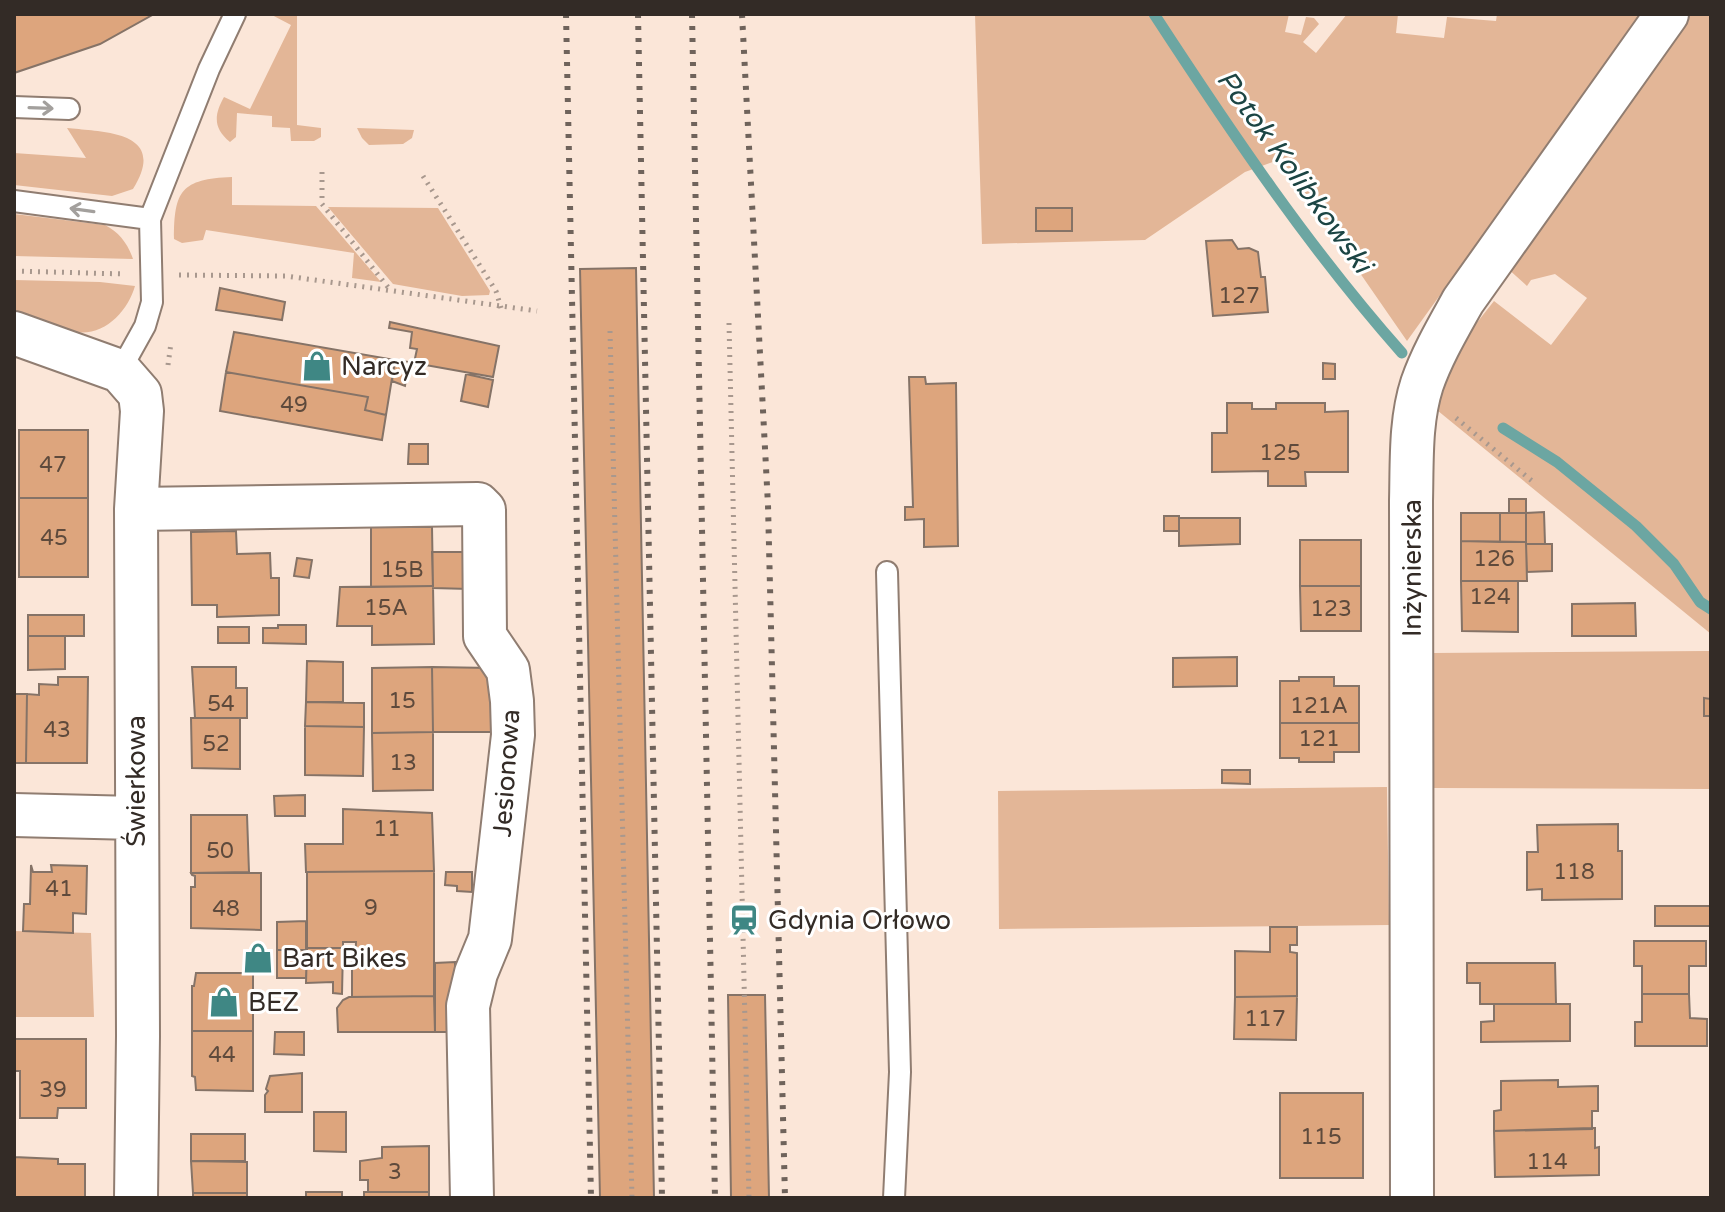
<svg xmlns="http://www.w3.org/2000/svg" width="1725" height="1212" viewBox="0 0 1725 1212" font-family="'Varela Round',sans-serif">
  <rect width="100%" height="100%" fill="#fbe6d8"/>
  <!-- green -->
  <path fill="#e3b697" d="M270 14H297V125L321 128V137L314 141H291L290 128 272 127V116L237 113 236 137 230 142C213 128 214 115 224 97L250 109 291 25Z
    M975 14H1289L1285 32 1301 35 1306 17 1314 18 1319 24 1303 42 1316 53 1347 14H1398L1396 33 1444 38 1447 17 1496 21 1497 14H1642L1407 341 1281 159 1245 172 1145 240 982 244Z
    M1686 14H1711V634L1432 406 1453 353 1494 301 1551 345 1587 298 1555 274 1531 280 1527 286 1506 267Z
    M67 128C104 132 169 131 133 189L112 196 14 185V153L86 158Z
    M357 128 414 130 412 138 403 144 369 145 362 138Z
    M232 177V205L316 206 381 282 352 278 354 253 206 230 203 240 182 243 174 239C174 191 181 179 232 177Z
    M328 207 438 208 490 291 489 295 462 296 393 284Z
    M14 214 105 225C119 232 128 244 133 259L14 256Z
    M14 280 100 282 135 286C128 311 104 337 75 332 54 328 33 317 14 310Z
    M1706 651H1711V789L1434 788V653Z
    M1387 787 1389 925 999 929 998 791Z
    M14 931 91 933 94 1017H14Z"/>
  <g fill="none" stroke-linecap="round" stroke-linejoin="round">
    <!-- stream -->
    <path stroke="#6ca6a2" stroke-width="11" d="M1154 14C1231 132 1309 248 1402 353
      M1503 428 1557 462 1636 526 1674 564 1700 602 1711 609"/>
  </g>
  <!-- building -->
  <path fill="#dda57d" stroke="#857367" stroke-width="2" d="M14 14H154L100 44 14 73Z
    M1036 208H1072V231H1036Z
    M1232 240 1238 249 1249 248 1258 252 1261 277H1265L1268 312 1213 316 1206 241Z
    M636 268 654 1198H600L580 269Z
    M220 288 285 302 282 320 216 310Z
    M390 322 499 346 493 377 414 363 417 349 410 348 412 332 389 328Z
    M234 332 395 360 386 415 365 410 368 397 226 372Z
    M395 360 409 362 405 386 392 381Z
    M1323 363 1335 364V379H1323Z
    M226 372 368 397 365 410 386 415 382 440 220 411Z
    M466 374 493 380 488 407 461 401Z
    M909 377H925L926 384 956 383 958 546 924 547V519L905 520V507H913Z
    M1227 403H1252V409H1276V403H1325V412L1348 411V472H1305L1306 486H1268V471L1212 472V433H1227Z
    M19 430H88V498H19Z
    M409 444H428V464H408Z
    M19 498H88V577H19Z
    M1509 499H1526V513H1509Z
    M1544 512 1545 544H1526V513Z
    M1461 513H1500V542L1461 541Z
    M1500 513H1526V542H1500Z
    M1164 516H1179V531H1164Z
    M1179 518H1240V544L1179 546Z
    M371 527H432L433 586 371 587Z
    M236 531 237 554 270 553 271 578H279V615L217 617V605H192L191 532Z
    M1300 540H1361V586H1300Z
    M1461 541 1526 542 1527 581H1461Z
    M1526 544H1552V571L1527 572Z
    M432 552H469V589L433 588Z
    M297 558 312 560 309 578 294 576Z
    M1461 581H1518V632L1462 631Z
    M433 586 434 644 372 645V626H337L340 587Z
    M1300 586H1361V631H1301Z
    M1635 603 1636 636H1572V604Z
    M28 615H84V636H28Z
    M278 625H306V644L263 643V628H278Z
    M218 627H249V643H218Z
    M28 636H65V669L28 670Z
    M1237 657V686L1173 687V658Z
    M307 661 343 662V702H306Z
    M192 667H236V688H247V718H195Z
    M432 667 433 732 372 733V668Z
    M432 667 491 668V732H433Z
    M58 677H88L87 763H26L27 694 39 695V684L58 685Z
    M1299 677H1334V686H1359V723H1280V681H1299Z
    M14 694H27L26 763H14Z
    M1704 698 1711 699V716H1704Z
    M306 702 364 703V727L305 726Z
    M191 718H240V769L192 768Z
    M1280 723H1359V752H1334V762H1299V758H1280Z
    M305 726 364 727 363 776 305 775Z
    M433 732V790L373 791 372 733Z
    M1222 770H1250V784L1222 783Z
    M305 795V816H275L274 796Z
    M343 809 432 813 434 871 306 872 305 844H343Z
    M191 815H247L249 872 191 873Z
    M1618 824V851H1622V899L1542 900V889L1527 890V852H1538L1537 825Z
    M31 865 33 872H52L51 865 87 866 86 914 73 913V933L23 931 24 904H30Z
    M434 871V996L352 997V963L355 964 356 942H343V948H307V872Z
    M446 872H472V892L457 891V886L445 885Z
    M191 873H261V930L191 928V887H195V876L192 875Z
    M1655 906H1711V926H1655Z
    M306 921V950H277V922Z
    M1270 927H1297V945H1290V952L1297 953V996L1235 997V951L1270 952Z
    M1634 941H1706V966H1689V994H1642V966H1634Z
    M307 948H343L342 994 333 993V982L306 983Z
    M277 950H307L306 978H277Z
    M455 962V1032H435V963Z
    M1467 963H1555L1556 1004H1480V983H1467Z
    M196 973H253V1031H192V986H194Z
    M1642 994H1689L1690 1018 1707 1019V1046H1635V1022H1642Z
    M728 995H765L769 1198H731Z
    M434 996 435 1032H338L337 1008 343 1000 349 997Z
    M1297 996 1296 1040 1234 1039 1235 997Z
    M1494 1004H1570V1041L1481 1042V1022L1494 1021Z
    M192 1031H253V1091L196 1090 195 1077 192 1076Z
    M275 1032H304V1055L274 1054Z
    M14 1039H86V1108H58L57 1118H20V1071H14Z
    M302 1073V1112H265V1095L268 1091 266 1089 270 1076Z
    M1558 1080V1087L1598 1086V1111H1592V1129L1494 1131V1111L1501 1110V1081Z
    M1280 1093H1363V1178H1280Z
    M314 1112H346V1152L314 1151Z
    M1592 1128H1595V1148L1599 1147V1175L1495 1177 1494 1131Z
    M14 1134V1157L58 1159V1164H85V1198H14Z
    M191 1134H245V1161H191Z
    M429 1146V1192H368V1180H360V1161L382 1158V1147Z
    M191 1161 247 1162V1193H193Z
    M306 1192H342V1198H306Z
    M364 1192H429V1198H364Z
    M193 1193H247V1198H193Z"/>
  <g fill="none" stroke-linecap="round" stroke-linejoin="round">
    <!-- service casing -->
    <g stroke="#907d71" stroke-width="24">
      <path id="service" d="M14 107 69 109
        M14 201 150 219
        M120 371 145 326 152 302 150 219 209 69 235 14
        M887 572 900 1072 894 1198"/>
    </g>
    <!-- minor casing -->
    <g stroke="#907d71" stroke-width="46">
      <path id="minor" d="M14 333 120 371 140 394 142 411 136 509 138 1036 136 1198
        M136 509 478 504 484 510 485 636 508 670 512 701 513 735 490 939 476 973 468 1006 472 1198
        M14 815 135 818
        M1412 1198 1411 501C1412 462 1410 421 1422 384 1432 355 1448 328 1463 301L1667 14"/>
    </g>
    <!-- path -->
    <path stroke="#a8988e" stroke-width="5" stroke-dasharray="2 6" stroke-linecap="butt" d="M322 172V204L391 291
      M423 176 496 291 501 308
      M14 271 125 274
      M179 275 286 276 537 311
      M729 323 749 1198
      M610 331 632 1198
      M168 365 171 343
      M1456 418 1532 481"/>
    <!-- service -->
    <use href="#service" stroke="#fff" stroke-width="20"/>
    <!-- minor -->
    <use href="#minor" stroke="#fff" stroke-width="42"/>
    <!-- rail -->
    <path stroke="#6f635b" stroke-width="6" stroke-dasharray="4 8" stroke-linecap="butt" d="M566 14 591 1198
      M638 14 662 1198
      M692 14 715 1198
      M742 14 768 505 785 1198"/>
  </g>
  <!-- one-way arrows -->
  <defs><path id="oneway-shaft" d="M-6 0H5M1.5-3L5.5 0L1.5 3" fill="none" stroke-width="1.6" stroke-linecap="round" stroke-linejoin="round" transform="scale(2)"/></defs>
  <g stroke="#a3a09d">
    <use href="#oneway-shaft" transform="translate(41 108) rotate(2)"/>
    <use href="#oneway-shaft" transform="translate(82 210) rotate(-172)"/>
  </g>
  <!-- icons -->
  <defs>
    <g id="shop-bare" transform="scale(2.4)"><path d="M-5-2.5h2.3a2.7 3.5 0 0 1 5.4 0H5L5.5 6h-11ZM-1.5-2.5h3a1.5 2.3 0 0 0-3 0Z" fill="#3f8784" stroke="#fff" stroke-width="2.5" paint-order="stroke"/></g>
    <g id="station-bare" transform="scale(2.4)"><path d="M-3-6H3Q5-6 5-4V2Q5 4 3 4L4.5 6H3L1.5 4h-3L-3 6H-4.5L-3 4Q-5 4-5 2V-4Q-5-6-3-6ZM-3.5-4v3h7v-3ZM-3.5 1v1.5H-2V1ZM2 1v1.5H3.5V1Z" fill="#3f8784" stroke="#fff" stroke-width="2.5" paint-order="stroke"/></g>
  </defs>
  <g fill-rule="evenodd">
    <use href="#shop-bare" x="317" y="366"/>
    <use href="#station-bare" x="744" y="920"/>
    <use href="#shop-bare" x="258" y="958"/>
    <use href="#shop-bare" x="224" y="1002"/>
  </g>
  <g text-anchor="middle" stroke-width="6" stroke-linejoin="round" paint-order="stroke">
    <!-- number labels -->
    <g font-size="22" fill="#5e4a3c">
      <text x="1239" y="303">127</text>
      <text x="294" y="412">49</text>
      <text x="1280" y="460">125</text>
      <text x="53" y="472">47</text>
      <text x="54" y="545">45</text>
      <text x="1494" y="566">126</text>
      <text x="402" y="577">15B</text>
      <text x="1490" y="604">124</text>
      <text x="386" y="615">15A</text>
      <text x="1331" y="616">123</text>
      <text x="402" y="708">15</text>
      <text x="221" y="711">54</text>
      <text x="1319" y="713">121A</text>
      <text x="57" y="737">43</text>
      <text x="1319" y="746">121</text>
      <text x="216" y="751">52</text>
      <text x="403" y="770">13</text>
      <text x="387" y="836">11</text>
      <text x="220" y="858">50</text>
      <text x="1574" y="879">118</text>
      <text x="59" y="896">41</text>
      <text x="371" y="915">9</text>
      <text x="226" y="916">48</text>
      <text x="1265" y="1026">117</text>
      <text x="222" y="1062">44</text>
      <text x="53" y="1097">39</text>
      <text x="1321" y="1144">115</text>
      <text x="1547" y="1169">114</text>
      <text x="395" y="1179">3</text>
    </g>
    <!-- poi labels -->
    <g font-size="26" fill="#332b26" stroke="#fff" text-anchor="start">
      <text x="341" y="375">Narcyz</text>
      <text x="768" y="929">Gdynia Orłowo</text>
      <text x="282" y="967">Bart Bikes</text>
      <text x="248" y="1011">BEZ</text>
    </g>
    <!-- street labels -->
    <g font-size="26" fill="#332b26" stroke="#fff">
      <text transform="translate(1412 568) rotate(-90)" y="9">Inżynierska</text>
      <text transform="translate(506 773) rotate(-86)" y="9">Jesionowa</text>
      <text transform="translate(136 781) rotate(-90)" y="9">Świerkowa</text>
    </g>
    <!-- water labels -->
    <g font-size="28" font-style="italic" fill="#1c4544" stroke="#fff">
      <text transform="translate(1295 171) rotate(54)" y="10">Potok Kolibkowski</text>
    </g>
  </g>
  <!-- border -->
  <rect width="1725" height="1212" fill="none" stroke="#332b26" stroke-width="32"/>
</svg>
